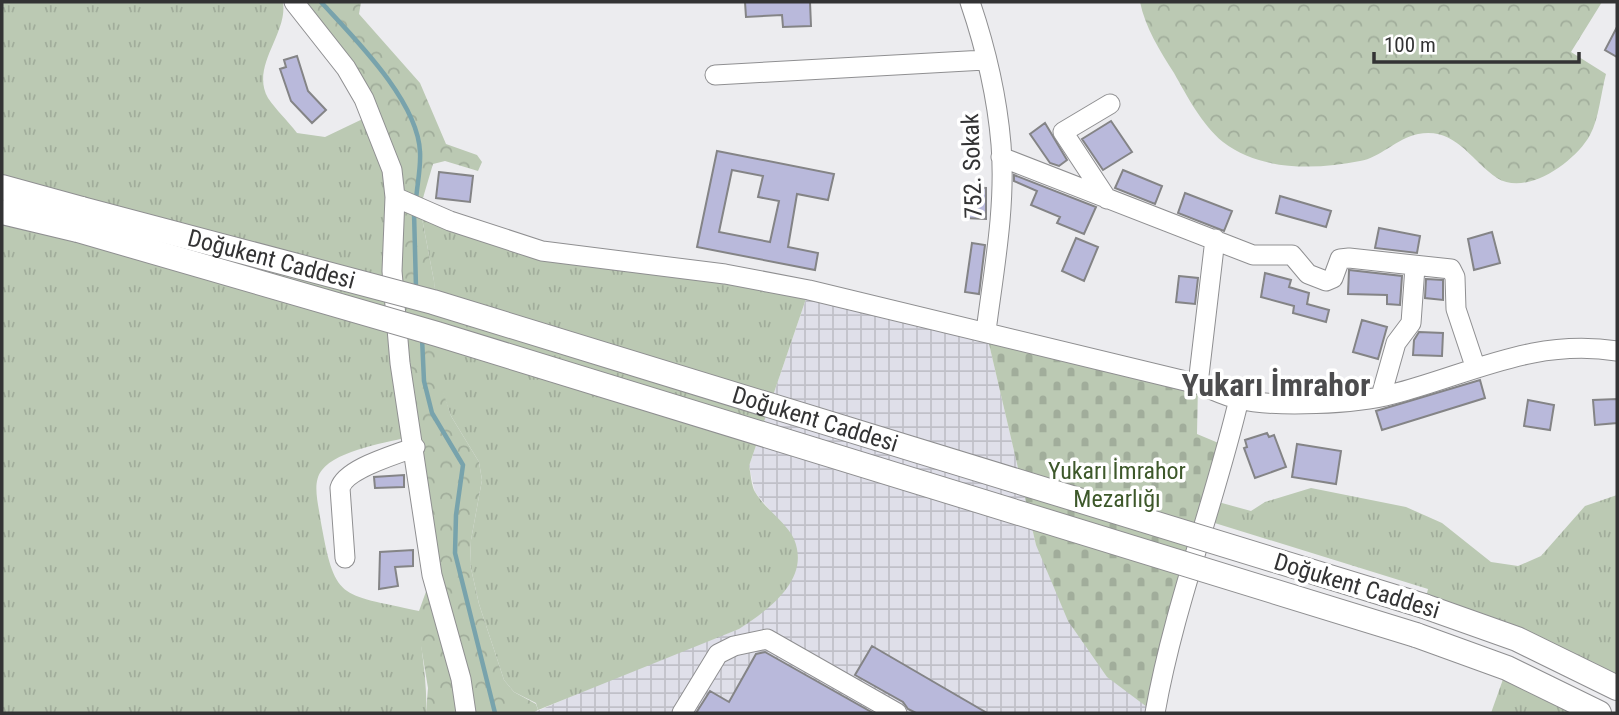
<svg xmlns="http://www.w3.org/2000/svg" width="1619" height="715" viewBox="0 0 1619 715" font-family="'Roboto Condensed',sans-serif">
  <defs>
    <pattern id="industrial-grid" width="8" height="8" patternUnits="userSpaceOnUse" patternTransform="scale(1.75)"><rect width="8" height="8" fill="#dfdfe9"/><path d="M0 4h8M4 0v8" fill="none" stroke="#c0c0c8"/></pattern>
    <pattern id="grass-tufts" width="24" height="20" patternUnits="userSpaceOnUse" patternTransform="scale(1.75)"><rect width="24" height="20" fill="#bbc9b3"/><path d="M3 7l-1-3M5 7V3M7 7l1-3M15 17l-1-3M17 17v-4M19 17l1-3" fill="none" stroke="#a1ad9b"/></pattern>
    <pattern id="forest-crowns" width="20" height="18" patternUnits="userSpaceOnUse" patternTransform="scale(1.75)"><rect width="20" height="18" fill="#bbc9b3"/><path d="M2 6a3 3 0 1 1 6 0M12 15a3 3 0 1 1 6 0" fill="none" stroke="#a1ad9b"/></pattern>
    <pattern id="cemetery-stones" width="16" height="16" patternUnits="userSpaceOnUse" patternTransform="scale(1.75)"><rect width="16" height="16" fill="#bbc9b3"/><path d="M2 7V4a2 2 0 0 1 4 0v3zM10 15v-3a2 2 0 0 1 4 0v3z" fill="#a1ad9b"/></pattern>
  </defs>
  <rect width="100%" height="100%" fill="#ececef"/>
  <!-- industrial -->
  <path fill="url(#industrial-grid)" d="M809 290 986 331 1036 545 1155 713H533L634 669 739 629 793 538 755 492 749 466Z"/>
  <!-- grass -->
  <path fill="url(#grass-tufts)" d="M2 2H283C288 34 250 66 268 98 276 110 288 121 297 133L325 137 371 115 378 131 413 436C390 442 337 450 322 470 312 482 318 502 320 517 335 602 338 593 419 611 419 645 428 678 426 713H2V212L78 230 2 187Z
    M420 208 513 242 809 290 749 466C751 474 751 485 755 492 765 509 786 522 794 539 811 580 768 610 739 629L538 710 536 703 514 692 504 680 479 604 470 564 471 540 482 480 479 462 451 416 439 382 434 281Z
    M1311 488 1406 507 1442 523 1491 562 1518 566 1541 556 1585 506 1617 495V688L1424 606 1428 589 1205 520 1211 500 1251 511 1265 502Z
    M1507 668 1599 713H1491Z"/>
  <!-- forest -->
  <path fill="url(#forest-crowns)" d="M294 2H361L359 14 420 83 446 144 477 155 482 162 478 171 445 161 433 164 420 208 434 281 440 382 451 416 479 462 482 480 471 540 470 564 479 604 504 680 514 692 536 704 538 710 533 713H426L428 688 419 634V611L432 575 415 447 395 197 378 131Z
    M1140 2H1602L1571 52 1606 74C1601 92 1599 119 1590 135 1576 161 1527 197 1497 178 1470 160 1456 127 1418 134 1397 138 1380 158 1360 161 1315 170 1261 171 1223 142 1202 125 1187 96 1174 73 1160 51 1145 27 1140 2Z"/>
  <!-- cemetery -->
  <path fill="url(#cemetery-stones)" d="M986 331 1198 384 1197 434 1228 447 1155 713 1107 677 1068 621 1036 545Z"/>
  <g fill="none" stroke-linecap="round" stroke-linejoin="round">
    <!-- stream -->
    <path stroke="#78a3ac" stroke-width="4.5" d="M321 2C354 38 418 101 420 152 421 168 417 185 416 200
      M414 212 416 288
      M422 338 424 381 432 413 463 465 456 515 455 553 495 713"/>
  </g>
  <!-- building -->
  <path fill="#b9b9db" stroke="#848486" stroke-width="2" fill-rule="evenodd" d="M745 2H810L811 26 783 27 782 15 746 17Z
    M1617 27V57L1605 50Z
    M297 56 308 91 326 110 312 123 291 101 280 69 286 67 284 60Z
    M1111 121 1132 152 1103 170 1082 139Z
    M1045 123 1067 160 1059 166 1050 163 1030 134Z
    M717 151 834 174 828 200 797 194 788 247 818 253 815 270 697 247ZM732 170 763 176 758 197 779 201 770 242 719 232Z
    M1123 170 1162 186 1155 204 1115 188Z
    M439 172 473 176 470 202 436 198Z
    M1014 175 1096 207 1084 234 1057 223 1060 217 1031 205 1037 191 1014 181Z
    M965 187 986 188V219L964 218Z
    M1185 193 1232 211 1224 231 1178 213Z
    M1280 196 1331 211 1326 227 1276 213Z
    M1379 228 1420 236 1417 253 1375 248Z
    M1492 232 1500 263 1474 270 1468 239Z
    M1076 238 1098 247 1084 281 1062 271Z
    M972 243 985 245 979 294 965 292Z
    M1349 270 1402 276 1400 305 1387 304V295L1348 294Z
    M1265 273 1291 280 1289 287 1309 293 1307 304 1329 310 1326 322 1293 313 1294 306 1261 297Z
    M1179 276 1198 278 1195 304 1176 302Z
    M1426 279 1443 280V300L1425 298Z
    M1362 320 1387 327 1378 359 1353 352Z
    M1419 332 1443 333 1442 356 1413 355 1414 340Z
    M1480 380 1485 398 1382 430 1376 411Z
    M1617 399V423L1595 425 1593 400Z
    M1528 400 1554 405 1550 430 1524 426Z
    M1267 433 1269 437 1274 435 1286 467 1255 478 1244 448 1247 447 1245 440Z
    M1297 444 1341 451 1336 484 1292 477Z
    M404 475V487L375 488 374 477Z
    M413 550V566L395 567 398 586 379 589 380 552Z
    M872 646 987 713H916L908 709 903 702 855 675Z
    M765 652 873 713H696L710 691 729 702 756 654Z"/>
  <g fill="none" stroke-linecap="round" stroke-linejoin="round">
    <!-- minor casing -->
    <g stroke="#8f8f91" stroke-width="21">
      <path id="minor" d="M294 2 346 68 364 99 392 170 395 197 392 271 400 363 432 575 461 679 466 713
        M970 2C985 46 997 97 1001 144 1006 206 994 269 986 331
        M715 75 985 60
        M1001 157 1253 255H1292L1308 274 1326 281 1333 278 1340 259 1349 258 1451 269 1455 277 1456 309 1475 366
        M395 197 450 221 542 251 725 274 809 290 1198 384C1211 389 1225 396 1238 399 1277 408 1355 404 1393 394 1471 374 1533 338 1617 351
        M1107 199 1063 132 1110 104
        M1198 384 1215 239
        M1381 396 1396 343 1411 323 1415 267
        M345 558 340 488C346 468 396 455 415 447
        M682 713 718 654 734 646 767 639 897 713
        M1155 713C1174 606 1214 505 1239 399"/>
    </g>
    <!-- major casing -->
    <g stroke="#8f8f91" stroke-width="26">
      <path id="major" d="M2 187 82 209
        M2 212 78 230
        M1424 606 1517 639 1617 688
        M1416 635 1507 668 1599 713"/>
    </g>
    <!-- minor -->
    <use href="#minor" stroke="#fff" stroke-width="19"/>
    <!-- major -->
    <use href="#major" stroke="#fff" stroke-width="24"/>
    <!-- major-bridge casing -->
    <g stroke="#8f8f91" stroke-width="26" stroke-linecap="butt">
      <g id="major-bridge">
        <path id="s1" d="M82 209 433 302 1424 606"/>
        <path d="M78 230 437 334 1416 635"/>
      </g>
    </g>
    <!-- major-bridge -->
    <use href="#major-bridge" stroke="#fff" stroke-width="24"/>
  </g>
  <g text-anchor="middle" stroke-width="7" stroke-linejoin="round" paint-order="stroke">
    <!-- street labels -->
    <g font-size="24" fill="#333334" stroke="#fff">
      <text transform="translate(972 166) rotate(-92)" y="8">752. Sokak</text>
      <text dy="8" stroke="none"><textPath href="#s1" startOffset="196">Doğukent Caddesi</textPath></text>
      <text dy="8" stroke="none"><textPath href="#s1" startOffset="763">Doğukent Caddesi</textPath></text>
      <text transform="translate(1357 586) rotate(17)" y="8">Doğukent Caddesi</text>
    </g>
    <!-- park labels -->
    <g font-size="24" fill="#3d582a" stroke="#fff">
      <text x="1117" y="479">Yukarı İmrahor<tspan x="1117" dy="28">Mezarlığı</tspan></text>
    </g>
    <!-- district labels -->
    <g font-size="32" font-weight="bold" fill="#4c4c4e" stroke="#fff">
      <text x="1276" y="396">Yukarı İmrahor</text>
    </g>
  </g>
  <!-- border -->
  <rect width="1619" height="715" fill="none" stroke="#333334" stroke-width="7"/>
  <!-- scale -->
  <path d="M1374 52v10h205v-10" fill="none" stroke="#333334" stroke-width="3.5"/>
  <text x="1384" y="52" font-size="21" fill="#333334" stroke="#ffffff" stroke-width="5" paint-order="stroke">100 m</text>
</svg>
